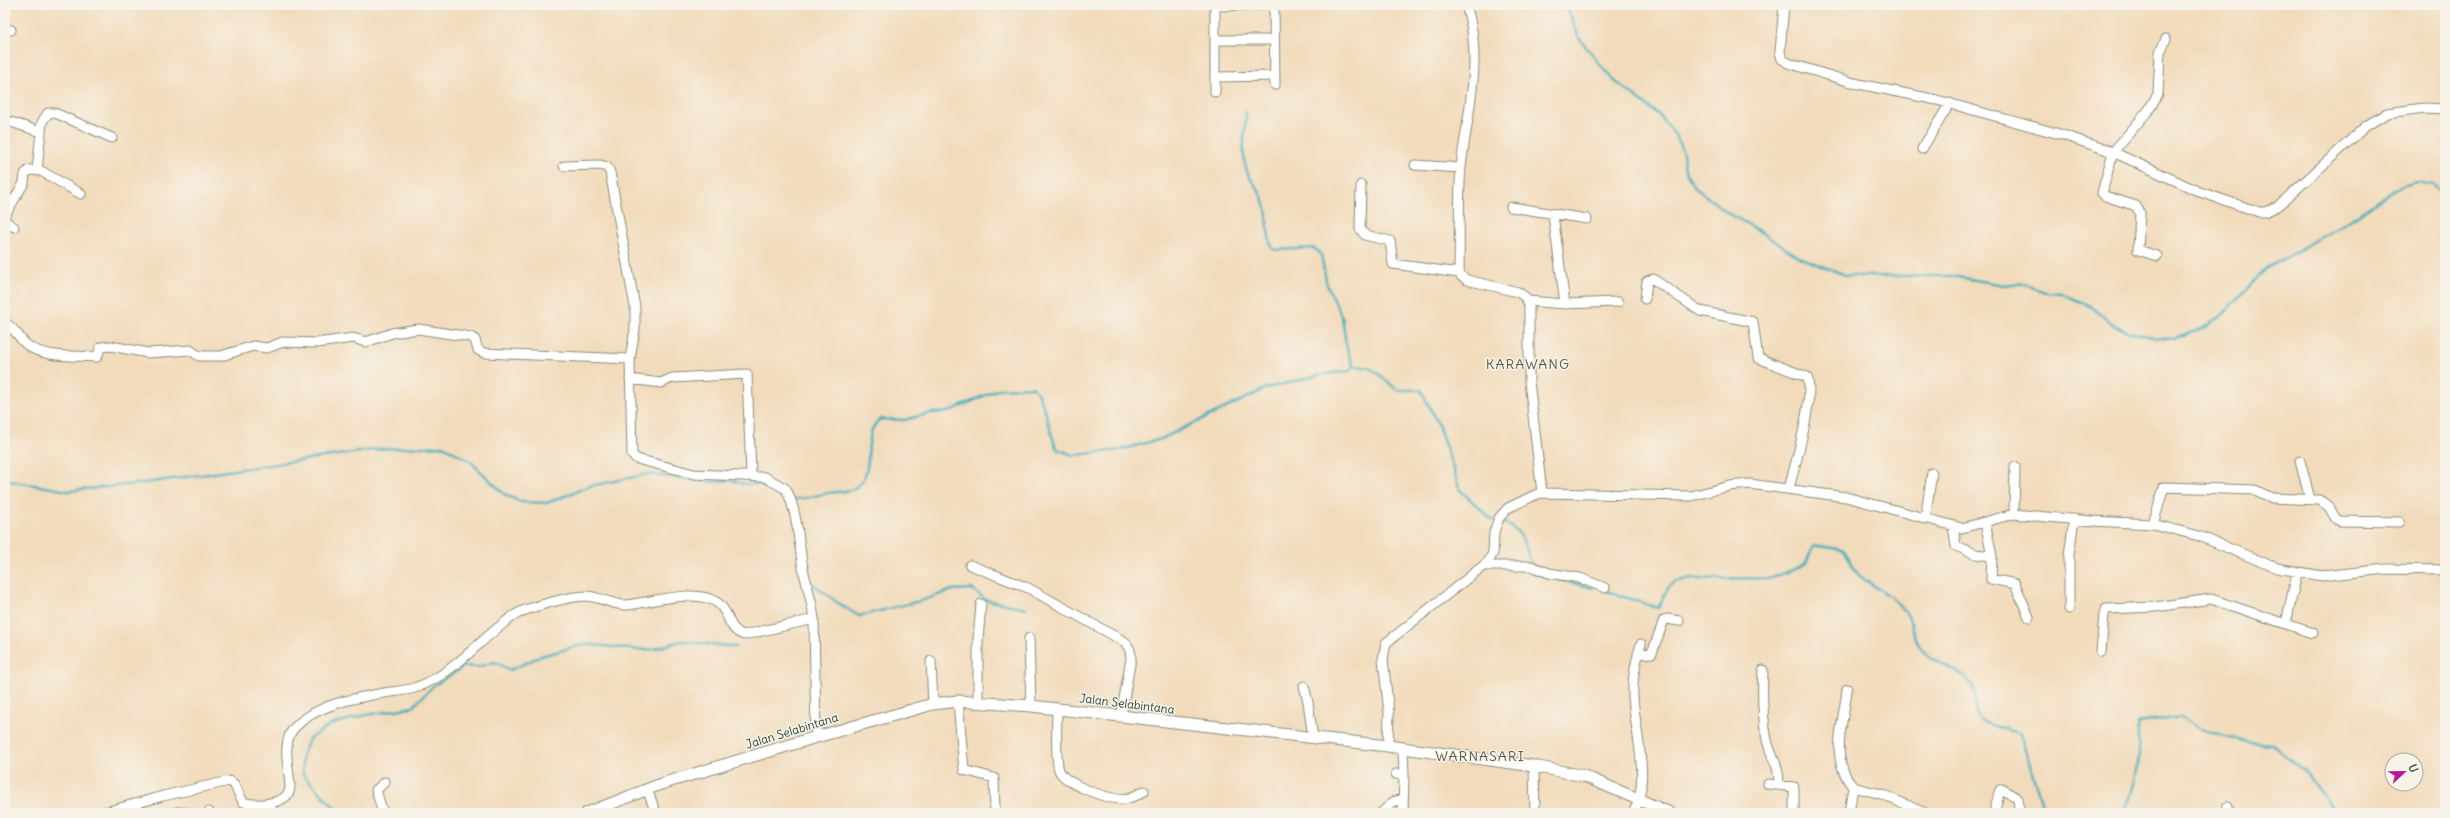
<svg xmlns="http://www.w3.org/2000/svg" width="2450" height="818" viewBox="0 0 2450 818" font-family="Delius,sans-serif">
  <rect width="100%" height="100%" fill="#f7f3e8"/>
  <filter id="ink" filterUnits="userSpaceOnUse"><feTurbulence type="fractalNoise" baseFrequency=".025" numOctaves="2"/><feDisplacementMap in="SourceGraphic" scale="8" xChannelSelector="R" yChannelSelector="G"/><feConvolveMatrix kernelMatrix="1 2 1 2 8 2 1 2 1" color-interpolation-filters="sRGB"/></filter>
  <filter id="wash" filterUnits="userSpaceOnUse"><feTurbulence type="fractalNoise" baseFrequency=".012" numOctaves="4" result="noise"/><feDisplacementMap in="SourceGraphic" scale="16" xChannelSelector="R" yChannelSelector="G"/><feGaussianBlur stdDeviation="0.9" result="paint"/><feColorMatrix in="noise" values="0 0 0 0 0 0 0 0 0 0 0 0 0 0 0 0 0 1.4 0 .05"/><feComposite in="paint" operator="in"/></filter>
  <g filter="url(#wash)">
    <rect width="100%" height="100%" fill="#f2dbbb"/>
    <g fill="none" stroke-linecap="round" stroke-linejoin="round">
      <!-- stream -->
      <path stroke="#40aebd" stroke-width="2.5" d="M1566 5 1579 38 1612 79 1659 115 1676 136 1683 153 1685 170 1694 187 1728 213 1751 226 1799 257 1848 276H1952L2004 285 2020 283 2045 292 2061 293 2092 307 2112 324 2129 332 2156 338 2175 339 2207 326 2229 308 2266 269 2347 222 2402 185 2417 181 2433 184 2445 197
        M1353 366C1377 366 1381 377 1397 390H1421L1438 424 1460 490 1491 519 1496 521
        M5 480 68 491 145 483 379 449 443 446 470 461 504 494 521 502 547 503 590 486 648 474 710 482 731 480 743 484H759L787 498
        M792 499C804 500 817 495 828 493 835 492 846 492 853 489 880 473 858 437 880 419L904 420 931 413 948 412 999 389 1033 387C1048 406 1047 428 1057 449L1073 455 1120 450 1161 439 1267 388 1324 374 1350 371 1353 366 1346 345 1342 317 1327 285 1321 255 1314 248 1275 250 1272 248C1266 234 1269 219 1265 205 1262 193 1255 186 1249 176 1239 156 1246 132 1246 112
        M1501 522C1524 530 1523 541 1531 563
        M1533 570 1535 574 1593 588
        M808 580 838 603 859 616 924 600 952 590 972 589 986 600 1026 608
        M1606 591 1658 608 1668 587 1676 581 1692 579 1772 578 1800 567 1806 563 1814 545 1844 550C1850 558 1853 570 1860 576 1874 588 1895 596 1905 611 1914 624 1913 641 1924 652 1938 667 1959 668 1971 684 1980 694 1970 710 1980 721L2020 734 2043 807 2067 813
        M340 813 303 775 302 757 309 739 330 725 361 716 413 707 433 686 465 666 477 667 495 662 510 670 541 656 585 644 639 650 654 649 680 641 736 647
        M2124 813C2137 781 2142 757 2138 723L2181 717 2207 732 2249 743 2273 745 2305 771 2336 813"/>
    </g>
  </g>
  <g filter="url(#ink)">
    <g fill="none" stroke-linecap="round" stroke-linejoin="round">
      <!-- minor casing -->
      <g stroke="#888c78" stroke-width="11">
        <path id="minor" d="M1274 5 1275 85
          M1466 5C1484 59 1467 113 1461 167 1458 201 1460 237 1459 271L1461 276 1467 280 1518 292 1525 297 1529 305V381L1542 493
          M1784 5 1780 52 1782 59 1788 63 1854 83 1937 100 2063 135 2113 152 2200 192 2259 212H2265L2278 206 2366 126 2387 113 2424 108 2445 109
          M1215 6 1261 5
          M5 29 11 30
          M1216 40H1274
          M1215 77 1274 76
          M1215 92V5
          M5 120 41 132
          M1922 149 1950 103
          M1415 165 1461 168
          M564 166 600 165 607 167 610 172 635 307V329L630 359
          M37 170 42 122 48 113H55L112 138
          M1361 185 1360 229 1365 235 1390 241 1393 264 1459 273
          M1511 207 1587 219
          M5 215 24 183 25 174 29 170 41 171 81 194
          M1553 215 1565 304
          M5 221 14 227
          M2157 256 2138 250 2140 213 2136 206 2105 196 2102 193 2113 152 2148 111 2158 94 2160 52 2166 39
          M1645 299 1647 281 1653 279 1700 311 1753 322 1758 358 1807 377C1815 397 1795 466 1789 488
          M1528 301 1565 304 1618 302
          M5 323C17 330 18 338 27 345 45 359 76 355 97 357L101 347 111 346 148 353 190 350 199 356H221L253 346 267 348 283 342 317 343 353 338 366 342 392 333 418 329 471 337 475 340 478 350 484 353 630 359 632 455 637 459 694 474 765 477 786 489C799 515 798 545 804 573 808 589 812 602 814 619
          M630 379 661 383 672 378 747 374 751 475
          M2300 461 2310 499
          M2014 514 2015 467
          M1925 519 1932 473
          M1985 522 1992 556
          M2153 524 2164 487 2255 490 2272 498 2320 500 2329 507 2336 519 2340 521 2400 522
          M1953 526 1956 546 1976 554 1992 556 1991 579 2015 584 2029 617
          M970 565 1028 588 1125 642 1130 650 1131 658 1121 716
          M1484 566H1531L1549 573 1580 578 1605 588
          M2069 609V555L2074 519
          M2286 623 2297 573
          M1029 638 1031 706
          M2101 652 2104 614 2106 609 2155 607 2211 599 2313 633
          M1638 654 1652 653 1664 620 1667 619 1679 621
          M931 661 933 704
          M1763 670C1762 694 1762 717 1767 740 1771 758 1779 763 1779 784
          M1304 686 1308 702 1313 738
          M1847 689C1844 724 1828 757 1853 787L1849 813
          M958 701 964 770 994 778 995 813
          M978 701V640L981 604
          M1057 709C1057 723 1055 757 1059 770 1064 784 1107 799 1121 799 1130 799 1136 796 1144 791
          M1388 746 1389 713 1383 659 1386 643 1488 562 1493 553 1494 532 1499 518 1508 508 1535 495 1542 493 1691 496 1730 486 1749 484 1846 497 1962 528 2014 514 2092 521 2153 524 2199 536 2277 568 2322 576 2386 569 2445 570
          M1534 766 1535 813
          M1396 774 1404 775 1403 749
          M1768 784 1794 787V813
          M1853 787 1881 794 1925 813
          M647 789 656 813
          M177 812 188 813
          M102 813 163 796 229 781 234 784 243 802C256 806 288 805 290 788 290 771 280 742 295 727 317 704 355 698 384 693 395 691 407 691 417 687 454 674 480 639 512 617 523 609 538 606 552 602 563 599 576 596 587 596 601 597 612 605 626 605 650 603 700 586 720 605 730 615 728 630 744 635L814 619 816 737
          M209 813V812
          M271 813V803
          M383 813 376 790 385 782
          M1381 813 1393 802 1402 799
          M1403 813 1404 775
          M1633 813C1652 782 1634 730 1633 695 1632 677 1636 662 1641 644
          M1994 813 2000 790 2002 789 2018 799 2019 806 2017 813
          M2228 813V807"/>
      </g>
      <!-- tertiary casing -->
      <g stroke="#888c78" stroke-width="13">
        <path id="tertiary" d="M587 813 661 784 813 738 933 704 958 701 1031 706 1388 746 1534 766 1584 776 1670 813"/>
      </g>
      <!-- minor -->
      <use href="#minor" stroke="#fff" stroke-width="9"/>
      <!-- tertiary -->
      <use href="#tertiary" stroke="#fff" stroke-width="11"/>
    </g>
  </g>
  <g text-anchor="middle" stroke-width="3" stroke-linejoin="round" paint-order="stroke">
    <!-- street labels -->
    <g font-size="12" fill="#1f3d34" stroke="#f7f3e8">
      <text transform="translate(1127 704) rotate(7)" y="4">Jalan Selabintana</text>
      <text transform="translate(792 731) rotate(-17)" y="4">Jalan Selabintana</text>
    </g>
    <!-- quarter labels -->
    <g font-size="14" letter-spacing="1" fill="#5b5e4e" stroke="#f7f3e8">
      <text x="1528" y="369">KARAWANG</text>
      <text x="1480" y="761">WARNASARI</text>
    </g>
  </g>
  <!-- margin -->
  <rect width="2450" height="818" fill="none" stroke="#f7f3e8" stroke-width="20"/>
  <!-- north arrow -->
  <g transform="translate(2404 772) rotate(68)"><circle r="19" fill="#f7f3e8" stroke="#a1aaa0"/>
  <path d="M0-3L7 15L0 10L-7 15Z" fill="#b5179e"/>
  <text y="-6" font-size="11" font-weight="bold" text-anchor="middle" fill="#1f3d34">U</text>
  </g>
</svg>
